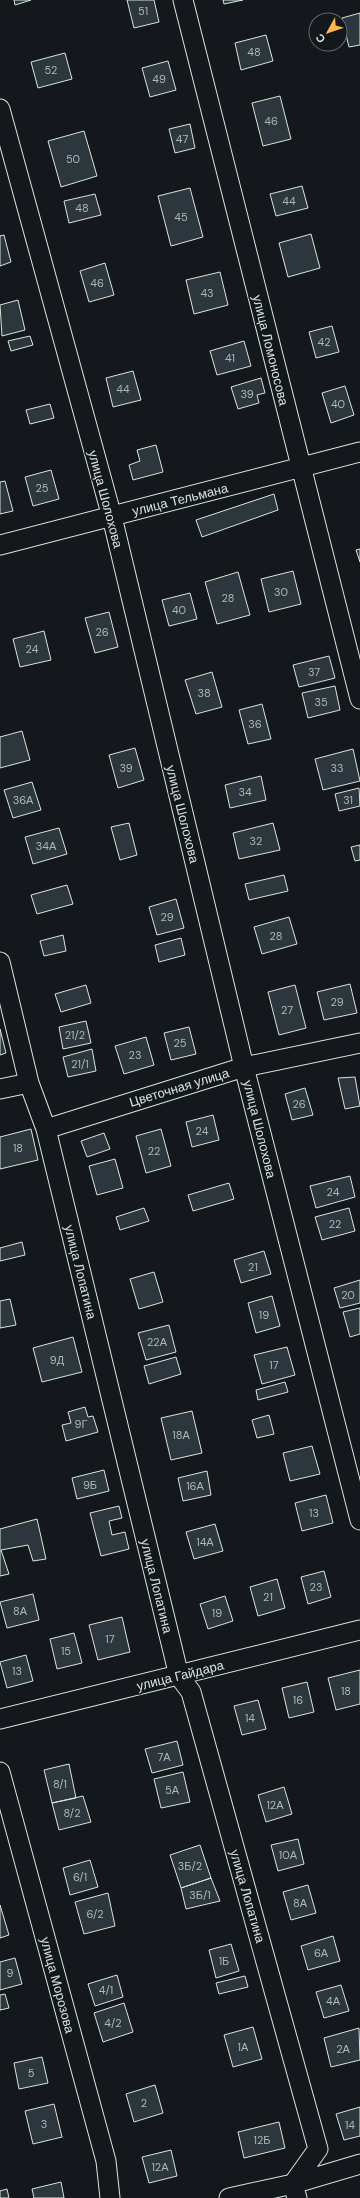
<svg xmlns="http://www.w3.org/2000/svg" width="360" height="2198" viewBox="0 0 360 2198" font-family="'DM Sans',sans-serif">
  <rect width="100%" height="100%" fill="#14181c"/>
  <!-- building -->
  <path fill="#2c363c" stroke="#d8e6dc" d="M14 0H31L15 5Z
    M127 0H154L159 22 134 28Z
    M223 0H243L224 4Z
    M360 13V45L349 47 342 18Z
    M266 35 273 61 241 70 235 43Z
    M65 53 72 79 38 88 31 62Z
    M168 61 176 90 150 97 142 68Z
    M280 96 291 139 263 146 252 103Z
    M190 124 195 148 175 153 169 129Z
    M84 131 97 176 61 187 48 141Z
    M302 186 308 208 276 216 270 194Z
    M190 188 203 237 171 246 158 196Z
    M95 194 101 215 69 223 64 201Z
    M311 234 320 268 288 277 279 243Z
    M4 235 11 262 0 266V236Z
    M105 263 114 295 89 302 80 271Z
    M220 272 228 305 194 314 186 280Z
    M18 300 25 330 2 336 0 305Z
    M332 326 339 352 316 358 309 332Z
    M30 336 33 345 11 351 8 341Z
    M244 341 251 366 217 375 210 351Z
    M133 371 141 400 113 407 106 378Z
    M261 378 265 393 257 395 259 403 238 409 231 387Z
    M345 386 354 415 331 423 322 393Z
    M50 404 54 418 30 424 26 410Z
    M156 445 163 472 133 480 129 465 140 461 137 450Z
    M51 470 59 499 33 506 25 477Z
    M5 481 13 511 0 514V482Z
    M274 494 278 510 202 537 196 520Z
    M360 549V562L356 550Z
    M293 571 301 604 269 612 261 579Z
    M238 572 250 615 217 624 205 582Z
    M190 593 197 619 169 626 162 600Z
    M109 612 118 647 95 653 85 618Z
    M44 631 51 660 20 667 13 639Z
    M329 656 335 678 299 687 293 665Z
    M212 672 222 707 196 714 185 680Z
    M335 686 340 710 308 718 302 693Z
    M262 704 271 739 248 744 239 710Z
    M22 731 30 760 0 768V737Z
    M135 748 144 780 118 788 109 755Z
    M353 749 360 781 323 790 315 759Z
    M261 776 266 800 230 808 225 785Z
    M32 782 41 810 13 818 4 790Z
    M359 788 360 806 339 811 335 794Z
    M129 823 137 855 120 860 111 827Z
    M273 823 280 850 239 859 233 833Z
    M59 828 67 854 33 864 25 837Z
    M360 845V860L355 861 351 847Z
    M284 875 288 891 249 900 245 884Z
    M67 885 73 904 37 914 31 895Z
    M176 899 184 928 157 935 149 907Z
    M289 917 297 944 262 954 254 927Z
    M63 935 66 951 44 956 40 941Z
    M181 938 185 955 159 962 155 945Z
    M350 984 357 1013 324 1020 317 992Z
    M86 985 91 1003 61 1012 55 994Z
    M295 985 306 1028 279 1035 268 992Z
    M86 1021 91 1043 63 1049 59 1027Z
    M189 1027 196 1054 171 1060 164 1033Z
    M0 1029 6 1053 0 1055Z
    M146 1037 154 1065 124 1074 115 1046Z
    M92 1049 96 1071 68 1077 63 1057Z
    M355 1077 360 1106 345 1109 338 1078Z
    M305 1088 313 1115 292 1120 285 1094Z
    M213 1115 219 1140 192 1147 186 1122Z
    M31 1129 38 1160 0 1169V1137Z
    M161 1129 171 1166 146 1173 136 1136Z
    M104 1133 110 1149 87 1157 81 1141Z
    M115 1159 123 1188 97 1195 89 1166Z
    M350 1176 355 1197 316 1208 310 1186Z
    M229 1183 234 1199 193 1211 188 1195Z
    M144 1208 149 1221 120 1230 116 1217Z
    M349 1208 355 1231 322 1240 315 1217Z
    M22 1242 25 1255 0 1261V1248Z
    M264 1251 271 1274 241 1283 234 1260Z
    M154 1272 163 1302 139 1309 130 1279Z
    M360 1280V1303L340 1308 334 1288Z
    M272 1296 280 1326 256 1333 248 1303Z
    M10 1299 16 1325 0 1328V1301Z
    M360 1308V1334L350 1337 343 1312Z
    M169 1325 176 1352 146 1360 138 1333Z
    M73 1337 82 1372 42 1382 33 1348Z
    M287 1347 295 1375 262 1384 254 1355Z
    M176 1357 181 1374 149 1384 144 1366Z
    M285 1382 288 1392 258 1400 256 1390Z
    M85 1407 88 1417 93 1416 98 1432 66 1441 62 1425 71 1423 68 1412Z
    M192 1411 202 1453 171 1460 161 1418Z
    M269 1415 274 1434 257 1438 252 1420Z
    M312 1446 320 1474 290 1481 283 1453Z
    M104 1470 109 1491 77 1499 72 1478Z
    M207 1471 211 1495 183 1501 178 1478Z
    M326 1495 333 1523 302 1531 295 1503Z
    M119 1506 122 1518 109 1521 112 1535 125 1532 129 1549 101 1556 90 1513Z
    M37 1519 46 1559 33 1561 28 1545 1 1550 9 1574 0 1576V1529Z
    M215 1524 223 1551 194 1559 186 1532Z
    M324 1571 331 1597 308 1604 301 1577Z
    M277 1579 285 1608 258 1616 250 1587Z
    M33 1594 39 1620 7 1628 0 1602Z
    M225 1596 233 1621 208 1629 200 1604Z
    M122 1617 130 1652 98 1660 89 1625Z
    M74 1633 82 1663 57 1669 50 1639Z
    M26 1655 33 1681 7 1688 0 1662Z
    M360 1670V1704L336 1710 328 1678Z
    M307 1682 314 1712 289 1718 282 1688Z
    M258 1700 266 1729 242 1735 234 1706Z
    M177 1741 183 1765 152 1773 145 1749Z
    M69 1764 76 1798 52 1803 44 1770Z
    M183 1772 190 1802 161 1808 154 1779Z
    M284 1787 292 1814 266 1822 258 1795Z
    M83 1796 91 1822 59 1830 52 1803Z
    M298 1839 304 1864 278 1871 271 1845Z
    M200 1845 211 1878 181 1888 170 1855Z
    M90 1860 98 1887 70 1895 63 1868Z
    M211 1878 220 1901 186 1909 181 1888Z
    M308 1885 316 1913 291 1920 283 1892Z
    M108 1893 115 1926 84 1934 75 1902Z
    M0 1905 9 1935 0 1938Z
    M333 1936 340 1961 308 1970 301 1946Z
    M231 1944 239 1971 216 1978 209 1950Z
    M15 1958 22 1984 0 1990V1962Z
    M117 1975 123 1997 95 2006 88 1984Z
    M245 1976 248 1987 219 1994 216 1983Z
    M341 1985 349 2011 324 2018 316 1992Z
    M5 1994 9 2008 0 2010V1995Z
    M124 2003 133 2032 103 2042 94 2013Z
    M253 2027 262 2059 233 2067 224 2035Z
    M359 2028 360 2060 331 2067 324 2038Z
    M42 2057 48 2083 19 2089 14 2063Z
    M155 2085 163 2113 134 2122 126 2094Z
    M54 2104 62 2137 33 2144 25 2111Z
    M360 2107V2136L344 2140 336 2114Z
    M279 2122 285 2148 244 2158 238 2132Z
    M171 2150 177 2176 149 2183 142 2157Z
    M61 2182 64 2198H34L32 2189Z
    M7 2189 9 2198H0V2191Z"/>
  <g fill="none" stroke-linecap="round" stroke-linejoin="round">
    <!-- minor casing -->
    <g stroke="#d8e6dc" stroke-width="21">
      <path id="minor" d="M183 0 360 699
        M0 109 112 517 244 1067 360 1520
        M0 545 360 452
        M0 962 29 1083 46 1129 179 1676 191 1692 318 2149 293 2184 297 2198
        M0 1089 29 1083
        M46 1129 244 1067 360 1043
        M0 1719 360 1630
        M0 1772 106 2161 110 2198
        M229 2198 293 2184 360 2164"/>
    </g>
    <!-- minor -->
    <use href="#minor" stroke="#14181c" stroke-width="19"/>
  </g>
  <g text-anchor="middle" stroke-width="3" stroke-linejoin="round" paint-order="stroke">
    <!-- number labels -->
    <g font-size="11" fill="#adbab4">
      <text x="143" y="15">51</text>
      <text x="254" y="56">48</text>
      <text x="51" y="74">52</text>
      <text x="159" y="83">49</text>
      <text x="271" y="125">46</text>
      <text x="182" y="143">47</text>
      <text x="73" y="163">50</text>
      <text x="289" y="205">44</text>
      <text x="82" y="212">48</text>
      <text x="181" y="221">45</text>
      <text x="97" y="287">46</text>
      <text x="207" y="297">43</text>
      <text x="324" y="346">42</text>
      <text x="230" y="362">41</text>
      <text x="123" y="393">44</text>
      <text x="247" y="398">39</text>
      <text x="338" y="408">40</text>
      <text x="42" y="492">25</text>
      <text x="281" y="596">30</text>
      <text x="228" y="602">28</text>
      <text x="179" y="614">40</text>
      <text x="102" y="636">26</text>
      <text x="32" y="653">24</text>
      <text x="314" y="676">37</text>
      <text x="204" y="697">38</text>
      <text x="321" y="706">35</text>
      <text x="255" y="728">36</text>
      <text x="126" y="772">39</text>
      <text x="337" y="772">33</text>
      <text x="245" y="796">34</text>
      <text x="23" y="804">36А</text>
      <text x="348" y="804">31</text>
      <text x="256" y="845">32</text>
      <text x="46" y="850">34А</text>
      <text x="167" y="921">29</text>
      <text x="276" y="940">28</text>
      <text x="337" y="1006">29</text>
      <text x="287" y="1014">27</text>
      <text x="75" y="1039">21/2</text>
      <text x="180" y="1047">25</text>
      <text x="135" y="1059">23</text>
      <text x="80" y="1068">21/1</text>
      <text x="299" y="1108">26</text>
      <text x="202" y="1135">24</text>
      <text x="18" y="1152">18</text>
      <text x="154" y="1155">22</text>
      <text x="333" y="1196">24</text>
      <text x="335" y="1228">22</text>
      <text x="253" y="1271">21</text>
      <text x="348" y="1299">20</text>
      <text x="264" y="1319">19</text>
      <text x="157" y="1346">22А</text>
      <text x="57" y="1364">9Д</text>
      <text x="274" y="1369">17</text>
      <text x="81" y="1428">9Г</text>
      <text x="181" y="1439">18А</text>
      <text x="90" y="1489">9Б</text>
      <text x="195" y="1490">16А</text>
      <text x="314" y="1517">13</text>
      <text x="205" y="1546">14А</text>
      <text x="316" y="1591">23</text>
      <text x="268" y="1601">21</text>
      <text x="20" y="1615">8А</text>
      <text x="217" y="1617">19</text>
      <text x="110" y="1643">17</text>
      <text x="66" y="1655">15</text>
      <text x="17" y="1675">13</text>
      <text x="346" y="1695">18</text>
      <text x="298" y="1704">16</text>
      <text x="250" y="1722">14</text>
      <text x="164" y="1761">7А</text>
      <text x="60" y="1788">8/1</text>
      <text x="172" y="1794">5А</text>
      <text x="275" y="1809">12А</text>
      <text x="72" y="1817">8/2</text>
      <text x="288" y="1859">10А</text>
      <text x="190" y="1870">3Б/2</text>
      <text x="80" y="1881">6/1</text>
      <text x="200" y="1899">3Б/1</text>
      <text x="300" y="1907">8А</text>
      <text x="95" y="1918">6/2</text>
      <text x="321" y="1957">6А</text>
      <text x="224" y="1965">1Б</text>
      <text x="10" y="1977">9</text>
      <text x="106" y="1994">4/1</text>
      <text x="333" y="2005">4А</text>
      <text x="113" y="2027">4/2</text>
      <text x="243" y="2051">1А</text>
      <text x="343" y="2053">2А</text>
      <text x="31" y="2077">5</text>
      <text x="144" y="2107">2</text>
      <text x="44" y="2128">3</text>
      <text x="350" y="2129">14</text>
      <text x="262" y="2144">12Б</text>
      <text x="160" y="2171">12А</text>
    </g>
    <!-- street labels -->
    <g font-size="13" fill="#d8e6dc" stroke="#14181c">
      <text transform="translate(271 350) rotate(76)" y="5">улица Ломоносова</text>
      <text transform="translate(106 499) rotate(75)" y="5">улица Шолохова</text>
      <text transform="translate(180 499) rotate(-14)" y="5">улица Тельмана</text>
      <text transform="translate(183 814) rotate(76)" y="5">улица Шолохова</text>
      <text transform="translate(179 1087) rotate(-17)" y="5">Цветочная улица</text>
      <text transform="translate(260 1129) rotate(76)" y="5">улица Шолохова</text>
      <text transform="translate(81 1272) rotate(76)" y="5">улица Лопатина</text>
      <text transform="translate(157 1586) rotate(76)" y="5">улица Лопатина</text>
      <text transform="translate(180 1675) rotate(-14)" y="5">улица Гайдара</text>
      <text transform="translate(248 1896) rotate(74)" y="5">улица Лопатина</text>
      <text transform="translate(58 1985) rotate(75)" y="5">улица Морозова</text>
    </g>
  </g>
  <!-- north arrow -->
  <g transform="translate(328 32) rotate(230)"><circle r="19" fill="#14181c" stroke="#626a69"/>
  <path d="M0-3L7 15L0 10L-7 15Z" fill="#ffb74d"/>
  <text y="-6" font-size="11" font-weight="bold" text-anchor="middle" fill="#d8e6dc">С</text>
  </g>
</svg>
